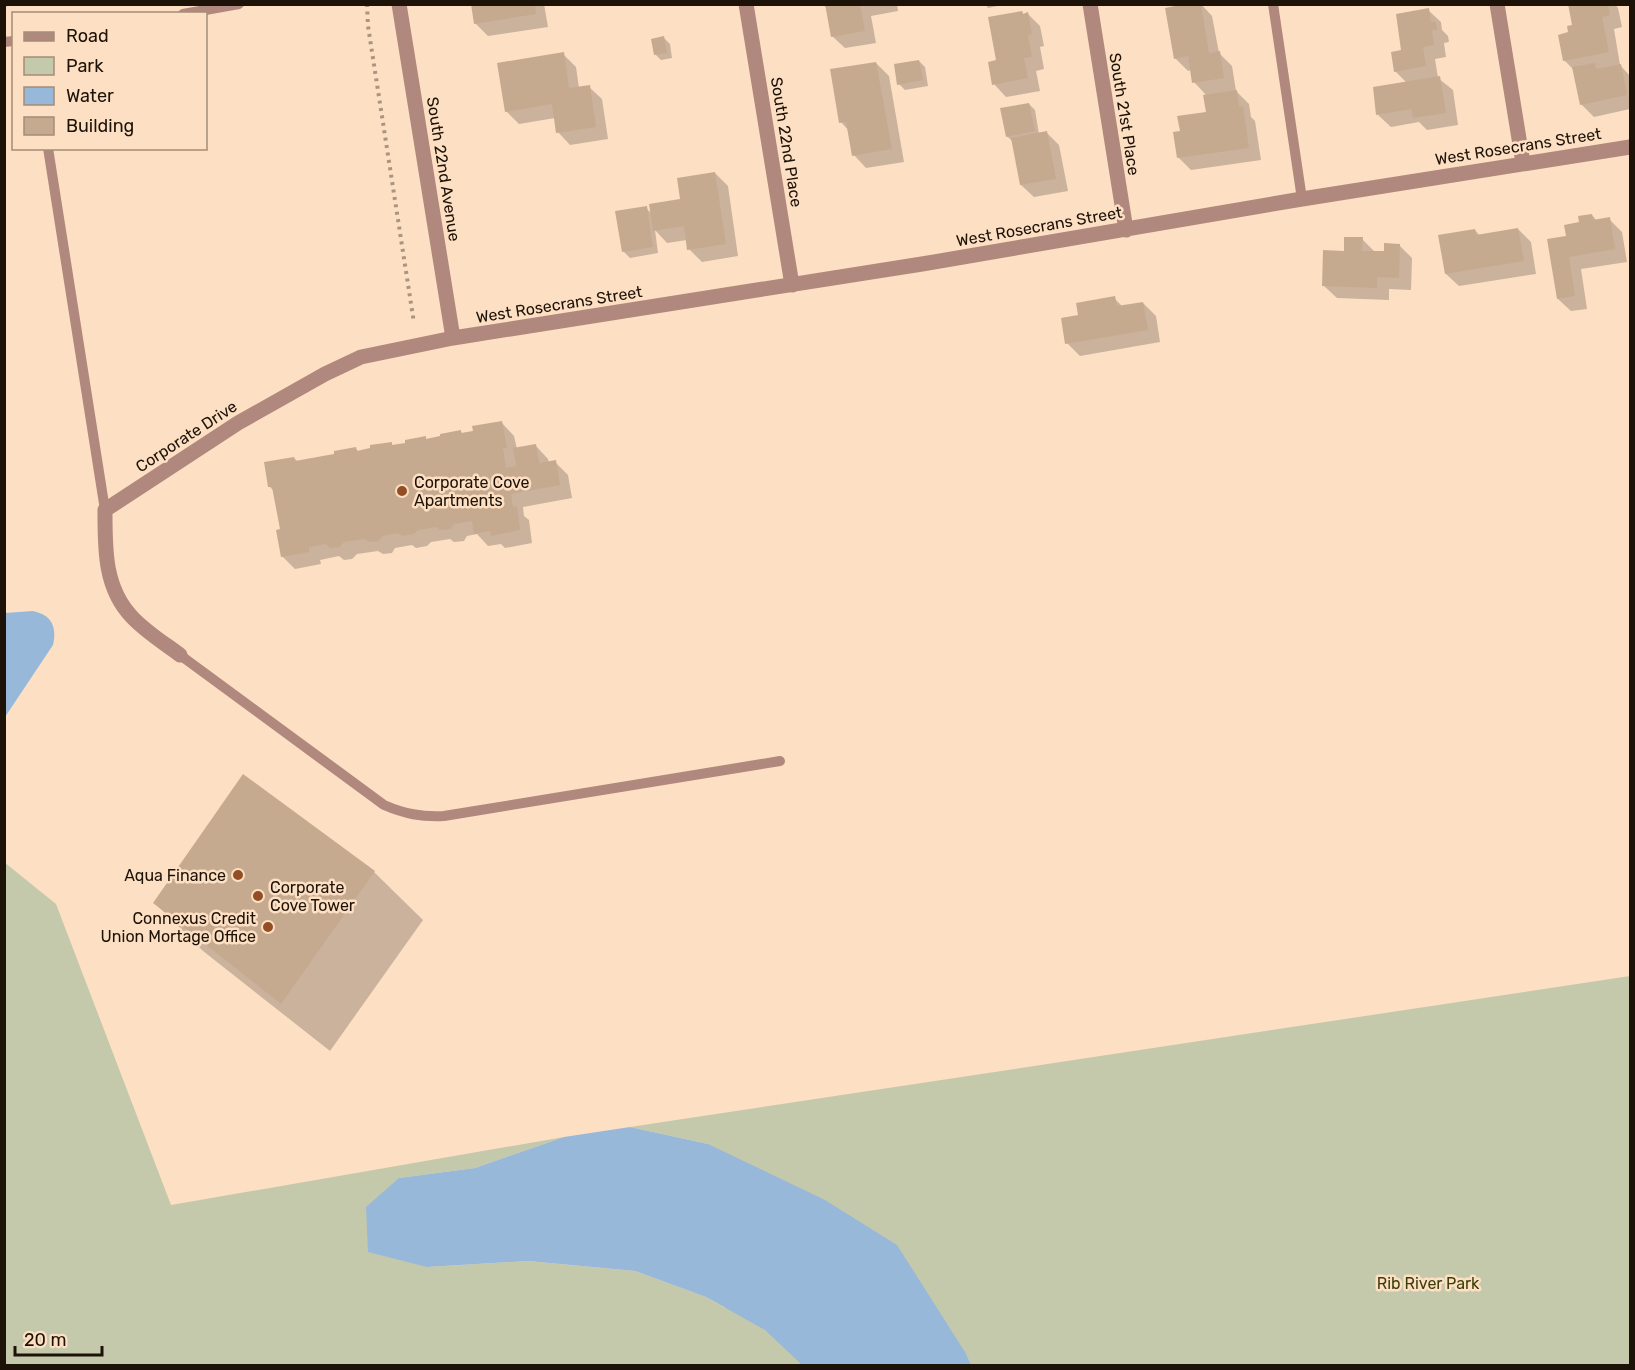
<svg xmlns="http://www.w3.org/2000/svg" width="1635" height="1370" viewBox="0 0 1635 1370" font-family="Rubik,sans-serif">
  <rect width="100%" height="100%" fill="#fddfc3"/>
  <!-- green -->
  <path fill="#c5c9ab" d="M4 862 56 904 171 1205 564 1137 475 1168 399 1178 427 1267 528 1261 635 1271 706 1297 725 1308 708 1144 630 1127 1630 976V1365H5Z"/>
  <!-- water -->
  <path fill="#98b8d9" d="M33 611C52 615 57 627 53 645L5 717V613Z
    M630 1127 708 1144 825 1200 897 1245 965 1352 971 1365H802L765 1330 706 1297 635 1271 528 1261 427 1267 368 1252 366 1207 399 1178 475 1168 564 1137Z"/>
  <!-- shadow -->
  <path fill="#0003" d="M472 4H544L548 27 488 36 475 23Z
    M823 4H897L898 11 871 16 876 43 845 48 832 36 828 10Z
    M985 4H1007L988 8Z
    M1201 4 1212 16 1219 53 1232 66 1236 91 1249 104 1251 117 1255 121 1261 160 1191 170 1179 158 1175 133 1181 132 1208 113 1207 96 1194 82 1191 70 1188 71 1175 58Z
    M1569 4H1615L1618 8 1622 27 1614 29 1620 65 1630 76V109L1594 117 1581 104 1575 71 1564 60 1573 26Z
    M1428 10 1441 22 1442 30 1448 36 1449 42 1444 43 1446 57 1435 59 1438 78 1453 90 1458 125 1427 130 1419 122 1391 127 1378 115 1407 83 1395 71 1403 51Z
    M1022 12 1024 15 1028 14 1040 26 1044 46 1040 47 1044 69 1036 71 1040 91 1006 97 994 84 998 62Z
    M664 38 670 44 672 58 661 60 655 54Z
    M563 54 576 67 579 88 589 87 602 99 608 139 570 145 558 132 555 118 519 124 506 111Z
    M919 61 925 67 928 86 905 90 899 84Z
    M876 63 889 76 904 162 866 168 854 155 849 131 841 122Z
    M1029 104 1035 110 1039 134 1047 133 1059 145 1068 191 1034 197 1021 185 1013 142 1007 136Z
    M715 173 728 186 738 256 702 262 689 249 687 240 667 243 655 230 658 253 630 258 624 252 646 208 652 214 682 200Z
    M1592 215 1597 221 1609 219 1622 232 1627 262 1581 269 1587 309 1571 311 1558 299 1568 237Z
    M1518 229 1531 242 1536 274 1459 286 1446 274 1475 230 1480 236Z
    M1362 239 1375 252 1385 253 1399 245 1412 258 1411 290 1389 289V300L1337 298 1324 286 1345 252Z
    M1114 298 1123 307 1143 303 1156 316 1160 342 1080 356 1067 343 1080 316Z
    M502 423 514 436 517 449 536 446 548 459 549 463 555 462 568 475 572 498 523 507 524 516 529 520 532 543 505 548 501 544 488 546 477 534 467 536 464 541 454 542 450 539 431 542 427 546 416 548 412 545 395 548 392 553 383 554 378 551 357 554 352 559 344 560 339 556 320 560 321 564 295 569 282 556V531L275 492 269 486 294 458 298 462 336 455 356 449 359 452 391 443 394 447 425 438 427 440 460 431 463 434Z
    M243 776 374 872 423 920 330 1051 203 951 155 903Z"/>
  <!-- building -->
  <path fill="#c6aa90" d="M471 4H535L536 14 474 24Z
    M825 4H860L865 31 831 37Z
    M1185 4H1201L1209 53 1220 51 1224 78 1192 83 1188 56 1174 59 1165 8Z
    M1568 4H1608L1610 15 1602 17 1609 52 1563 61 1558 35 1568 32 1567 26 1572 25Z
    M1429 8 1431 22H1436L1437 30H1432L1434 45 1423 47 1426 66 1394 72 1391 52 1401 50 1396 14Z
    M1022 11 1023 14 1028 12 1032 34 1028 35 1032 57 1024 58 1028 78 992 85 988 62 996 60 988 17Z
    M664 36 667 53 654 55 651 39Z
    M564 52 569 88 590 85 596 127 556 133 552 104 505 112 497 63Z
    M919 60 923 80 897 85 894 64Z
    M876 62 892 149 852 156 846 122 839 123 830 69Z
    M1595 63 1596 69 1621 64 1627 95 1580 105 1572 67Z
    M1440 76 1446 113 1413 118 1412 109 1376 115 1373 87Z
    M1237 90 1239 107 1243 106 1249 148 1177 158 1173 132 1180 131 1177 116 1206 112 1203 95Z
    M1029 103 1035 131 1006 137 1000 108Z
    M1047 131 1056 179 1020 185 1011 138Z
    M715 172 726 244 687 250 684 226 653 231 649 204 680 199 677 178Z
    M647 206 653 247 622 252 615 211Z
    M1592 214 1593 220 1610 217 1615 249 1569 257 1575 296 1557 299 1547 239 1566 236 1564 225 1579 222 1578 216Z
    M1518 228 1524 261 1445 274 1438 235 1475 229 1476 235Z
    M1344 237H1363L1362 251H1384V243L1400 244 1399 278 1377 277V288L1322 286 1323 250 1344 251Z
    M1115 296 1117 306 1143 302 1148 330 1065 344 1061 318 1078 315 1076 303Z
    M502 421 507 448H503L506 468 516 466 513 448 536 444 539 463 556 460 560 485 511 494 513 507 517 506 520 530 491 536 490 531 474 534 472 521 454 524 451 529 440 530 436 527 418 530 414 534 402 536 398 533 382 536 379 541 369 542 364 539 344 542 339 547 330 548 326 544 309 547V552L281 557 276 530 280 529 272 487H268L264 462 294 457 295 461 334 454V451L356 447 357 451 370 448V445L392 442V445L405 443V440L426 436V439L440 436V434L461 430V433L473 431 472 426Z
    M243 774 375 871 281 1004 153 903Z"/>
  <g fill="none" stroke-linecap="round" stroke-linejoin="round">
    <!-- path -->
    <path stroke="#ac9580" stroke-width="4" stroke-dasharray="3 4.5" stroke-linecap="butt" d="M367 4 368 26 414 323
      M4 5 8 4"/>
    <!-- lane -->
    <path stroke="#b1887d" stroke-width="10" d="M1273 4 1302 199
      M183 14 239 4
      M4 42 14 41
      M48 148 105 510
      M180 655 384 805C405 814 421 817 444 816L780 761"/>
    <!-- street -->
    <path stroke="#b1887d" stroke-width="15" d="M399 4 453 338
      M746 4 792 285
      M1090 4 1126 230
      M1497 4 1523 163
      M180 655C164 643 146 632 132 617 104 588 105 548 105 510L238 423 325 374 361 357 453 338 922 264 1302 199 1630 147"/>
  </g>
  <!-- markers -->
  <g fill="#934e24" stroke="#fddfc3" stroke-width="2">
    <circle cx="402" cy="491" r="6"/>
    <circle cx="238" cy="875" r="6"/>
    <circle cx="258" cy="896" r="6"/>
    <circle cx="268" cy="927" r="6"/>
  </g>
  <g text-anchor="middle" stroke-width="5" stroke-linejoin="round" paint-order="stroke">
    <!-- street labels -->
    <g font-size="16" fill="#1c1208" stroke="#fddfc3">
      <text transform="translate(1125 114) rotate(81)" y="6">South 21st Place</text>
      <text transform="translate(787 142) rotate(81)" y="6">South 22nd Place</text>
      <text transform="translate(1518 146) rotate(-9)" y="6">West Rosecrans Street</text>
      <text transform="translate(444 169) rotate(81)" y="6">South 22nd Avenue</text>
      <text transform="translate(1039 226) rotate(-10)" y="6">West Rosecrans Street</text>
      <text transform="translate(559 304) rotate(-9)" y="6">West Rosecrans Street</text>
      <text transform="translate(186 436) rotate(-33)" y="6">Corporate Drive</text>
    </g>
    <!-- poi labels -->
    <g font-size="16" fill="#1c1208" stroke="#fddfc3" text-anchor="start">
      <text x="414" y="488">Corporate Cove<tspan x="414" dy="18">Apartments</tspan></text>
      <text x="226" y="881" text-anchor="end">Aqua Finance</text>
      <text x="270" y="893">Corporate<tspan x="270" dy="18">Cove Tower</tspan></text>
      <text x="256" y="924" text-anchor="end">Connexus Credit<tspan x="256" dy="18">Union Mortage Office</tspan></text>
    </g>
    <!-- park labels -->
    <g font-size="16" fill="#3b3e09" stroke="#fddfc3">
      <text x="1428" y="1289">Rib River Park</text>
    </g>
  </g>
  <!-- border -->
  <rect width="1635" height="1370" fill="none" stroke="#1c1208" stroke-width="12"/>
  <!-- legend -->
  <rect x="12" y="12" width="195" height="138" fill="#fddfc3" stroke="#a38d78" stroke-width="1.5"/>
  <rect x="24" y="32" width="30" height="9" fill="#b1887d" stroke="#a38d78" stroke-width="1.5"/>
  <text x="66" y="42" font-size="18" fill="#1c1208">Road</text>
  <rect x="24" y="57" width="30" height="18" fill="#c5c9ab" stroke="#a38d78" stroke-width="1.5"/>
  <text x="66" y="72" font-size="18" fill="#1c1208">Park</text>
  <rect x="24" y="87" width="30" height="18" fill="#98b8d9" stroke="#a38d78" stroke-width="1.5"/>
  <text x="66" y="102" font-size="18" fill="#1c1208">Water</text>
  <rect x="24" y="117" width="30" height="18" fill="#c6aa90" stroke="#a38d78" stroke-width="1.5"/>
  <text x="66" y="132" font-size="18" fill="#1c1208">Building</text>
  <!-- scale -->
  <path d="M15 1346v9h87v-9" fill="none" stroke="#1c1208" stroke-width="3"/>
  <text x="24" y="1346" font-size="18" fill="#1c1208" stroke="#fddfc3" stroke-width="4.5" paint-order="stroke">20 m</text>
</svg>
